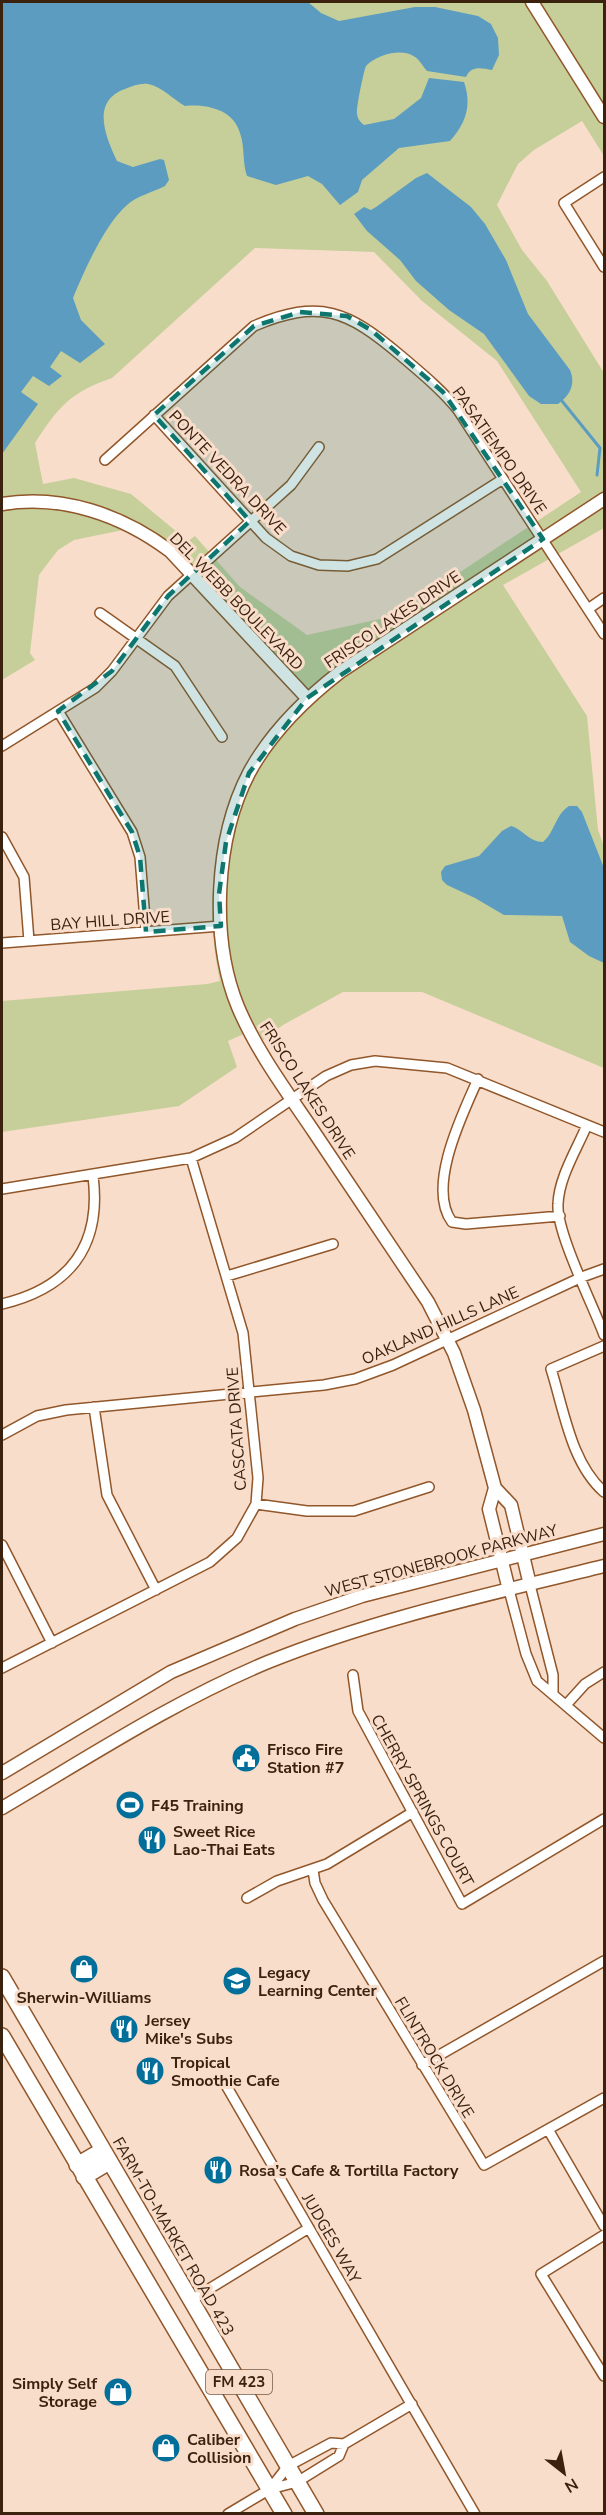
<svg xmlns="http://www.w3.org/2000/svg" width="606" height="2515" viewBox="0 0 606 2515" font-family="'Nunito Sans',sans-serif">
  <rect width="100%" height="100%" fill="#f9ddcb"/>
  <!-- green -->
  <path fill="#c6cf9a" fill-rule="evenodd" d="M2 2H604V156L582 121 534 150 518 164 497 205 522 250 547 281 604 373V528L503 585 587 716 598 830 604 846V1068L422 992H343L283 1025 263 1040 257 1028 228 1041 237 1067 179 1106 2 1132V1001L207 984 220 981C200 888 219 812 270 732 278 719 291 710 299 696L171 558 128 529 74 540 58 550 39 575 30 653 35 660 2 680ZM255 248 374 252 422 301 497 361 581 492 394 616 307 635 240 587 195 536 188 541 131 494 74 478 43 484 35 443C58 407 71 392 112 378Z"/>
  <!-- water -->
  <path fill="#5c9cc0" d="M2 2H308L321 13 339 21 415 7H435L478 16 491 24 498 38 499 55 492 70C482 68 471 65 466 77L427 71C423 67 420 60 415 57 402 47 376 55 366 66 364 70 356 108 357 113 357 118 360 122 364 125L394 119 421 98 429 78 464 82C472 105 466 123 450 141L399 148 362 180 358 192 340 205 322 184 308 176 276 185 247 176C242 162 245 147 240 133 233 109 206 104 185 106 174 100 161 86 148 84 140 83 133 86 125 89 91 101 105 136 117 161L133 167 160 159 164 160 169 180 165 186C153 192 137 196 127 205 105 224 84 271 73 298L81 320 105 344 80 363 61 351 50 367 62 376 49 386 33 376 21 392 38 404 2 454Z
    M427 173 471 207 485 224 506 260 528 314 570 370C576 384 570 395 558 404H541L529 396 484 334 449 310 416 281 400 260 367 231 354 214 364 207 371 210 376 207 416 178Z
    M569 806H577L582 812 604 868V963L589 956 570 942 562 916 504 915 475 898 447 885 442 880 441 872 445 866 479 856 502 831 511 826C524 830 529 842 543 842 555 832 555 815 569 806Z"/>
  <g fill="none" stroke-linecap="round" stroke-linejoin="round">
    <!-- stream -->
    <path stroke="#5c9cc0" stroke-width="3" d="M562 401 600 448 597 475"/>
    <!-- minor casing -->
    <g stroke="#91572a" stroke-width="12">
      <path id="minor" d="M604 177 564 203 604 267
        M154 415 266 538 291 556 319 565 348 566 377 559 503 479
        M105 460 254 326C320 298 348 311 400 355 421 373 441 389 458 410L604 634
        M588 609 604 598
        M100 613 175 666 222 737
        M58 711 132 832 140 857 146 932
        M2 746 95 688 112 671 168 596 291 485 319 447
        M2 837 24 877 29 941
        M2 943 221 926
        M478 1079C463 1113 426 1187 452 1222L466 1224 560 1216
        M587 1125C577 1149 559 1177 558 1204 556 1232 593 1305 604 1335
        M2 1189 191 1158 235 1138 326 1076 351 1065 375 1061 447 1068 604 1132
        M227 1276 333 1244
        M2 1304C69 1288 102 1247 93 1176
        M604 1346 551 1369C564 1410 571 1463 604 1492
        M94 1407 107 1495 156 1590
        M2 1435 37 1416 66 1410 324 1385 355 1379 393 1365 582 1277 604 1269
        M256 1504 307 1511H354L429 1487
        M2 1545 52 1643
        M530 1585 553 1675V1692
        M509 1590 526 1654 537 1681 604 1738
        M2 1668 210 1562 237 1538 256 1504 258 1478 243 1333 191 1158
        M353 1675 358 1711 462 1904 604 1819
        M566 1705 585 1684 604 1672
        M313 1870 315 1883 323 1900 484 2165 604 2098
        M247 1898 277 1881 327 1864 413 1812
        M422 2065 604 1961
        M227 2087 475 2514
        M549 2131 604 2226
        M604 2235 541 2274 604 2376
        M191 2300 309 2228
        M270 2489 288 2466 331 2443 344 2444 412 2404
        M228 2514 270 2489 297 2482 339 2456 344 2444"/>
    </g>
    <!-- tertiary casing -->
    <g stroke="#91572a" stroke-width="15">
      <path id="tertiary" d="M532 2 604 117
        M2 504C62 494 122 515 170 551L307 698
        M495 1488 489 1509 509 1590
        M530 1585 511 1505 495 1488 474 1410 454 1353 428 1302C390 1245 352 1188 314 1132 287 1092 257 1052 238 1007 210 939 215 838 249 773 271 732 304 700 340 672L604 499
        M2 1773 171 1672 295 1619 362 1596 604 1534
        M2 1808C89 1757 174 1701 268 1662 377 1618 491 1594 604 1566"/>
    </g>
    <!-- primary casing -->
    <g stroke="#91572a" stroke-width="18">
      <path id="primary" d="M2 1977 316 2514
        M2 2036 284 2514
        M77 2165 103 2150
        M84 2177 109 2162"/>
    </g>
    <!-- minor -->
    <use href="#minor" stroke="#fff" stroke-width="9"/>
    <!-- tertiary -->
    <use href="#tertiary" stroke="#fff" stroke-width="12"/>
    <!-- primary -->
    <use href="#primary" stroke="#fff" stroke-width="15"/>
  </g>
  <!-- marked area -->
  <path fill="#0f766e" fill-opacity="0.2" stroke="#0f766e" stroke-width="4.5" stroke-dasharray="12 8" stroke-linejoin="round" d="M300 312 347 316 371 330 443 392 543 539 307 698 249 773 226 842 219 894 221 926 146 932 140 857 132 832 58 711 112 671 168 596 250 521 154 415 254 326Z"/>
  <!-- icons -->
  <defs>
    <g id="civic-disc" transform="scale(1.5)"><circle r="9.5" fill="#026e9a" stroke="#f9ddcb"/><path d="M-.6-6.5H3V-4.5H.6V-3L4-1V1h2V6H-6V1h2V-1L-.6-3ZM-1.2 2.5V6h2.4V2.5Z" fill="#fff"/></g>
    <g id="stadium-disc" transform="scale(1.5)"><circle r="9.5" fill="#026e9a" stroke="#f9ddcb"/><path d="M0-5a6.5 5 0 1 0 0 10a6.5 5 0 1 0 0-10ZM-3.5-1.8h7v3.6h-7Z" fill="#fff"/></g>
    <g id="restaurant-disc" transform="scale(1.5)"><circle r="9.5" fill="#026e9a" stroke="#f9ddcb"/><path d="M-5-6h1v4h1v-4h1v4h1v-4h1v5L-1.5 .5V6h-2V.5L-5-1ZM5-6V6H3V1.5H1.5Q1.5-4 5-6Z" fill="#fff"/></g>
    <g id="shop-disc" transform="scale(1.5)"><circle r="9.5" fill="#026e9a" stroke="#f9ddcb"/><path d="M-5-2.5h2.3a2.7 3.5 0 0 1 5.4 0H5L5.5 6h-11ZM-1.5-2.5h3a1.5 2.3 0 0 0-3 0Z" fill="#fff"/></g>
    <g id="school-disc" transform="scale(1.5)"><circle r="9.5" fill="#026e9a" stroke="#f9ddcb"/><path d="M0-5L7-2L0 1L-7-2ZM-4 1L0 2.5L4 1V4Q0 6-4 4Z" fill="#fff"/></g>
  </defs>
  <g fill-rule="evenodd">
    <use href="#civic-disc" x="246" y="1758"/>
    <use href="#stadium-disc" x="130" y="1805"/>
    <use href="#restaurant-disc" x="152" y="1840"/>
    <use href="#shop-disc" x="84" y="1969"/>
    <use href="#school-disc" x="237" y="1981"/>
    <use href="#restaurant-disc" x="124" y="2029"/>
    <use href="#restaurant-disc" x="150" y="2071"/>
    <use href="#restaurant-disc" x="218" y="2170"/>
    <use href="#shop-disc" x="118" y="2392"/>
    <use href="#shop-disc" x="166" y="2448"/>
  </g>
  <g text-anchor="middle" stroke-width="6" stroke-linejoin="round" paint-order="stroke">
    <!-- shield labels -->
    <rect fill="#f9ddcb" stroke="#745a47" stroke-width="1.5" x="206" y="2370" width="66" height="24" rx="4.5"/>
    <g font-size="15" font-weight="bold" fill="#3b220f">
      <text x="239" y="2387">FM 423</text>
    </g>
    <!-- street labels -->
    <g font-size="16" fill="#3b220f" stroke="#f9ddcb">
      <text transform="translate(500 450) rotate(55)" y="6">PASATIEMPO DRIVE</text>
      <text transform="translate(228 472) rotate(47)" y="6">PONTE VEDRA DRIVE</text>
      <text transform="translate(237 601) rotate(46)" y="6">DEL WEBB BOULEVARD</text>
      <text transform="translate(392 619) rotate(-34)" y="6">FRISCO LAKES DRIVE</text>
      <text transform="translate(110 920) rotate(-4)" y="6">BAY HILL DRIVE</text>
      <text transform="translate(308 1090) rotate(57)" y="6">FRISCO LAKES DRIVE</text>
      <text transform="translate(440 1325) rotate(-24)" y="6">OAKLAND HILLS LANE</text>
      <text transform="translate(236 1429) rotate(-94)" y="6">CASCATA DRIVE</text>
      <text transform="translate(441 1560) rotate(-15)" y="6">WEST STONEBROOK PARKWAY</text>
      <text transform="translate(423 1800) rotate(61)" y="6">CHERRY SPRINGS COURT</text>
      <text transform="translate(435 2057) rotate(59)" y="6">FLINTROCK DRIVE</text>
      <text transform="translate(174 2236) rotate(60)" y="6">FARM-TO-MARKET ROAD 423</text>
      <text transform="translate(332 2238) rotate(60)" y="6">JUDGES WAY</text>
    </g>
    <!-- poi labels -->
    <g font-size="16" font-weight="bold" fill="#3b220f" stroke="#f9ddcb" text-anchor="start">
      <text x="267" y="1755">Frisco Fire<tspan x="267" dy="18">Station #7</tspan></text>
      <text x="151" y="1811">F45 Training</text>
      <text x="173" y="1837">Sweet Rice<tspan x="173" dy="18">Lao-Thai Eats</tspan></text>
      <text x="258" y="1978">Legacy<tspan x="258" dy="18">Learning Center</tspan></text>
      <text x="84" y="2003" text-anchor="middle">Sherwin-Williams</text>
      <text x="145" y="2026">Jersey<tspan x="145" dy="18">Mike's Subs</tspan></text>
      <text x="171" y="2068">Tropical<tspan x="171" dy="18">Smoothie Cafe</tspan></text>
      <text x="239" y="2176">Rosa’s Cafe &amp; Tortilla Factory</text>
      <text x="97" y="2389" text-anchor="end">Simply Self<tspan x="97" dy="18">Storage</tspan></text>
      <text x="187" y="2445">Caliber<tspan x="187" dy="18">Collision</tspan></text>
    </g>
  </g>
  <!-- border -->
  <rect width="606" height="2515" fill="none" stroke="#3b220f" stroke-width="6"/>
  <!-- north arrow -->
  <g transform="translate(564 2473) rotate(149)" stroke="#f9ddcb" stroke-width="4.5" paint-order="stroke">
  <path d="M0-4.5L10 22L0 15L-10 22Z" fill="#3b220f"/>
  <text y="-9" font-size="16" font-weight="bold" text-anchor="middle" fill="#3b220f">N</text>
  </g>
</svg>
